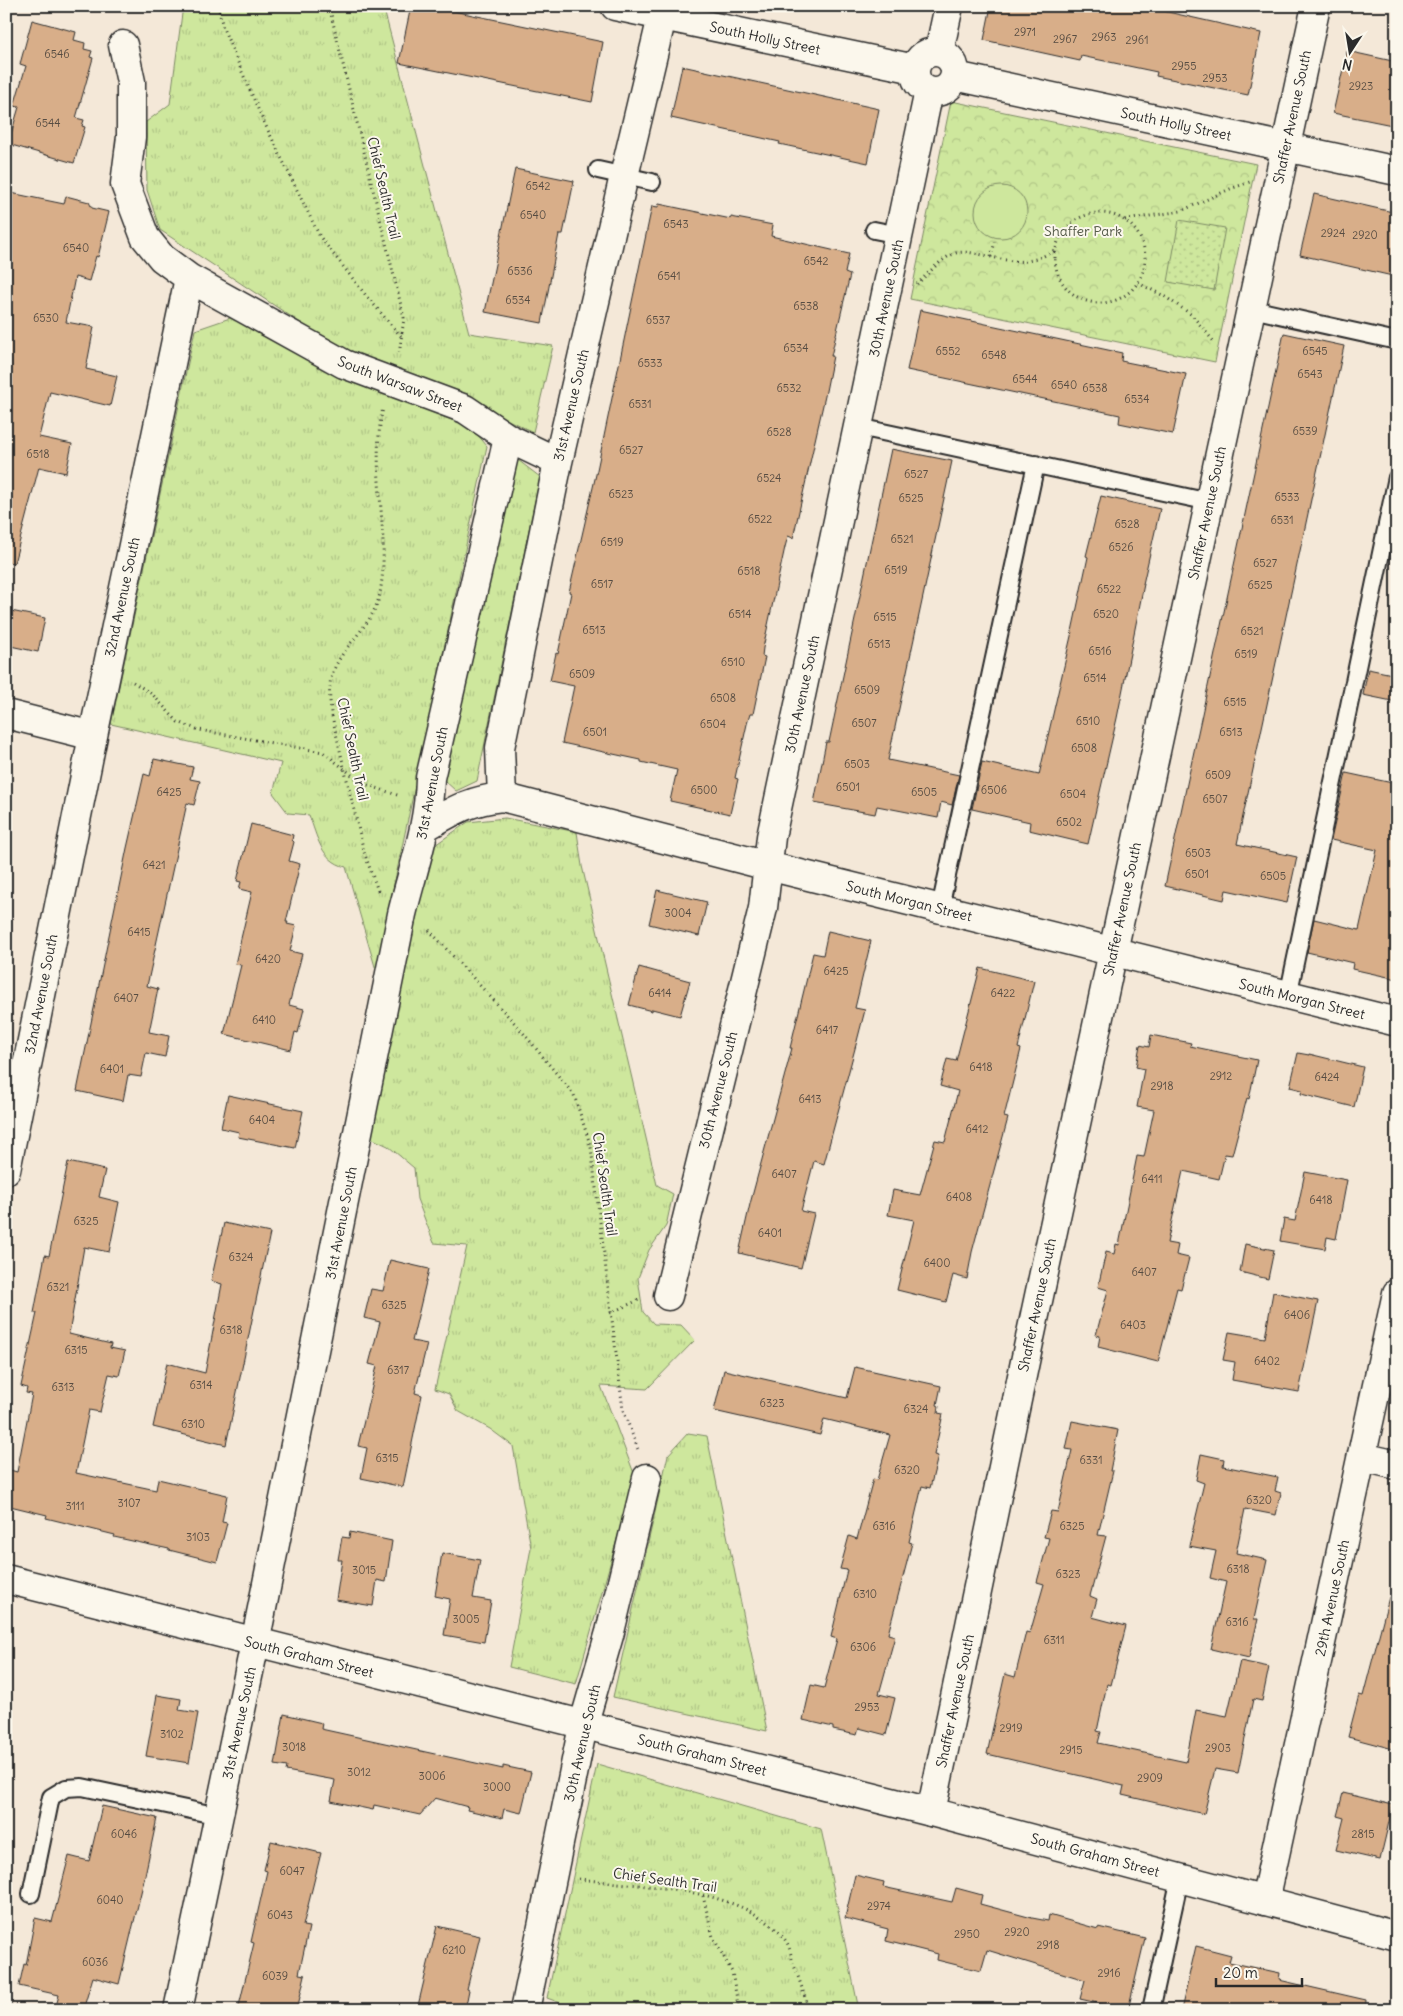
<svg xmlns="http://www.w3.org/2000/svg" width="1403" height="2016" viewBox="0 0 1403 2016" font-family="Delius,sans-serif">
  <defs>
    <pattern id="grass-tufts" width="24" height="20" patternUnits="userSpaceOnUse" patternTransform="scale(1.25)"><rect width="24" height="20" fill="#cee79d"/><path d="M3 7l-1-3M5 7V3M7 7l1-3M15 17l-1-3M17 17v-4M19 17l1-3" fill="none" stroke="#b1c687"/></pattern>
    <pattern id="park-crowns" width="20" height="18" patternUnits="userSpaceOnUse" patternTransform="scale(1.25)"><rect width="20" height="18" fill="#cee79d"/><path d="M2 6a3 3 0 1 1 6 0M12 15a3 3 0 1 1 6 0" fill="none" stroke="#b1c687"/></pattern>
    <pattern id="garden-dots" width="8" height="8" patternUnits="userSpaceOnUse" patternTransform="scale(1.25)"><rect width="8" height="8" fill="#cee79d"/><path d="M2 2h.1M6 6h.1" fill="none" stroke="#b1c687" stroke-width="1.8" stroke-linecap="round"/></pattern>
  </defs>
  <rect width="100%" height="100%" fill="#f4e8d8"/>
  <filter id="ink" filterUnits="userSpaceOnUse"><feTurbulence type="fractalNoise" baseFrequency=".02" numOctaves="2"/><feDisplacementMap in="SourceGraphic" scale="10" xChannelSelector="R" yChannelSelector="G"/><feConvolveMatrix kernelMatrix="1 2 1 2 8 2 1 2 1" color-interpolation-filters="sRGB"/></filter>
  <g filter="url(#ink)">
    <!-- grass -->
    <path fill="url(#grass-tufts)" stroke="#7c8964" d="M183 6H383L469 333 553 346 533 432 485 409 361 357 313 331 160 230 147 190 146 122 170 104Z
      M233 317 336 374 472 428 487 446 376 970 346 867C321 861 317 836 309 815L288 813 273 793 281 763 111 724 195 330Z
      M514 457 540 477 477 781 456 791 444 780Z
      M505 818 577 832 582 866 657 1185 673 1194 666 1226 649 1250 638 1278 643 1312 654 1324 681 1325 695 1340 647 1389 601 1386 635 1476 576 1684 509 1667 531 1548 513 1446 490 1429 458 1411 449 1394 435 1389 467 1246 434 1243 417 1199 414 1168 388 1146 371 1138 417 905 432 847 468 822Z
      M688 1433 707 1436 767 1731 613 1697 668 1455Z
      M597 1764 821 1829 859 2010H579L547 1998Z"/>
    <!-- park -->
    <path fill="url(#park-crowns)" stroke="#7c8964" d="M951 101 1256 164 1215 362 910 299Z"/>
    <!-- garden -->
    <path fill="url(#garden-dots)" stroke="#7c8964" d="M1179 220 1225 228 1214 290 1168 282Z"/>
    <!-- pitch -->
    <path fill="#cee79d" stroke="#7c8964" d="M975 212a26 26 0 1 1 52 0a26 26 0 1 1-52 0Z"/>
    <!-- building -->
    <path fill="#d8ae89" stroke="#2b2b2b" d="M411 6H429L603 42 592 102 399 63Z
      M991 6H1141L1261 33 1248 95 1156 76 1157 72 1081 56 1080 61 984 40Z
      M32 20 76 32 74 40 85 43 84 49 92 51 90 57 93 58 76 118 84 120 82 126 85 127 74 163 8 144 19 107 14 106 26 66 20 64Z
      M1347 51 1397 62V126L1333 113Z
      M682 66 879 109 868 163 779 144 780 142 671 118Z
      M515 169 574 181 563 234H559L542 323 485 312Z
      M6 192 64 204 66 196 89 202 92 208 109 212 98 257 96 256 89 281 75 277 66 322 94 327 86 369 117 376 110 406 50 392 39 437 72 444 66 473 39 467 14 563 6 562Z
      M1314 194 1397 213V277L1300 255Z
      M659 204 731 219V217L773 225 771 236 849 254 845 273 850 275 831 356H833L825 396 793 538 788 536 785 547 763 648 762 656 765 657 753 714H750L747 724 735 778 738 779 730 814 670 801 677 770 641 762V760L562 743 574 686 550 681 556 653 558 654 571 593 569 592 597 470 652 206 658 207Z
      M920 310 1122 353 1121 361 1186 374 1173 434 1119 423 1120 415 907 370Z
      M1284 333 1344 346 1237 844 1297 857 1287 903 1226 890 1224 900 1165 886Z
      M891 449 952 461 888 760 959 775 952 805 941 802 938 818 877 806 875 814 814 803 826 742H829Z
      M1101 496 1160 509 1143 584H1144L1117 718 1088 844 1029 830 1030 822 972 809 982 762 1039 775 1071 636 1088 557 1086 556Z
      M6 610 45 618 38 652 6 645Z
      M1368 669 1397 675V702L1363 695Z
      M154 759 193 767 190 779 200 781 194 805 187 803 147 986 158 989 149 1032 169 1036 165 1057 146 1053 141 1077 128 1075 123 1101 77 1091 127 848 144 774 150 776Z
      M1346 773 1397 784V979L1352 969 1353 963 1307 952 1314 919 1359 930 1377 850 1331 840Z
      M251 824 293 835 292 840 294 842 289 861 300 864 286 922H288L287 924 296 926 290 951 302 954 289 1005 304 1009 298 1033 295 1032 291 1050 224 1034 241 965 235 964 252 892 239 889 241 882 237 881Z
      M657 890 707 902 699 936 649 924Z
      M828 931 871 941 855 1008 865 1010 857 1041 824 1164 814 1161 801 1211 814 1214 801 1268 739 1253 750 1204 792 1048H790L813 953 823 955Z
      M639 967 690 981 680 1016 652 1009V1011L629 1005Z
      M980 968 1034 981 1018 1048 1021 1049 1004 1117 1008 1118 972 1252 967 1279 953 1275 946 1302 897 1290 914 1220 888 1215 893 1190 920 1195 935 1140 945 1142 958 1091 940 1086 947 1059 956 1061Z
      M1151 1035 1191 1043 1190 1046 1257 1060 1249 1099 1247 1098 1232 1155 1225 1154 1219 1179 1183 1171 1167 1243 1178 1245 1176 1255 1189 1258 1181 1289 1177 1288 1158 1362 1098 1347 1100 1336 1096 1335 1108 1290 1098 1287 1106 1252 1114 1254 1116 1244 1119 1245 1137 1156 1144 1157 1154 1110 1137 1107 1144 1069 1136 1067 1140 1045 1149 1047Z
      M1298 1053 1309 1055V1054L1363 1067 1354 1107 1301 1094 1302 1090 1290 1087Z
      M228 1095 303 1111 295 1148 238 1137 239 1132 221 1128Z
      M68 1162 105 1170 99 1197 119 1202 109 1252 84 1247 69 1334 111 1344 110 1348 125 1351 119 1376 109 1374 100 1412 89 1410 76 1473 156 1490 158 1479 227 1495 222 1522 227 1523 217 1562 169 1550V1549L114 1537 115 1535 46 1518 47 1515 6 1505V1469L17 1472 32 1394 26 1393 27 1388 21 1386 37 1313H34L45 1255 49 1256Z
      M1305 1172 1347 1180 1336 1239 1327 1237 1325 1249 1280 1241 1284 1219 1295 1221Z
      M224 1223 270 1233 226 1445 153 1427 167 1363 205 1373 222 1284 211 1281Z
      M1245 1244 1274 1250 1268 1279 1240 1272Z
      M390 1260 429 1269 412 1341 427 1344 415 1393 422 1395 403 1487 361 1478 367 1448 358 1446 377 1366 369 1364 380 1322 364 1318 371 1289 383 1291Z
      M1273 1292 1318 1301 1299 1392 1232 1380 1235 1362 1223 1360 1229 1332 1265 1338Z
      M855 1367 941 1386 937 1405 939 1406 938 1413 943 1414 934 1455 938 1456 930 1488 922 1486 909 1542 912 1543 888 1634 895 1636 879 1694 895 1698 886 1735 859 1728 857 1735 833 1730V1727L803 1720 811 1685 824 1688 837 1639 831 1637 847 1570 840 1569 849 1536 857 1539 873 1479 877 1480 890 1435 824 1419 820 1435 714 1411 724 1370 847 1398Z
      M1072 1421 1118 1430 1110 1471H1113L1098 1535 1106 1536 1090 1596 1097 1599 1092 1617 1126 1626 1111 1685 1107 1684 1097 1731 1101 1732 1098 1743 1186 1762 1196 1710 1227 1716 1240 1661 1269 1667 1262 1701 1253 1699 1238 1773 1215 1769 1204 1814 1122 1795 1124 1786 987 1754 1005 1674 1015 1677 1026 1632 1030 1633 1044 1584 1037 1582 1049 1538 1044 1537 1051 1511 1058 1512 1072 1450 1066 1449Z
      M1201 1454 1224 1459 1223 1466 1278 1477 1275 1491 1281 1493 1276 1515 1245 1509 1236 1553 1267 1560 1254 1619H1258L1249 1658 1211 1649 1226 1582 1210 1578 1216 1551 1189 1546 1204 1483 1196 1480Z
      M350 1532 392 1541 386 1582 377 1580 373 1606 336 1600 342 1560H338L342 1537 349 1538Z
      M442 1553 480 1560 473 1598 491 1601 484 1642 444 1635 450 1599 435 1596Z
      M1389 1597 1397 1598V1750L1348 1737 1359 1695 1363 1696Z
      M157 1695 181 1699 179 1710 198 1713 189 1763 146 1756Z
      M284 1714 322 1723 321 1729 503 1769V1766L531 1772 521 1813 504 1809 502 1818 467 1810 468 1807 435 1798 420 1815 374 1805 373 1810 331 1801 335 1780 286 1771 287 1767 275 1765Z
      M1343 1793 1393 1805 1380 1860 1336 1850 1344 1818 1337 1816Z
      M102 1806 157 1818 144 1880 119 1984 93 1977 83 2010H55L59 1995 19 1986 24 1964 26 1965 35 1918 52 1922 69 1856 89 1861Z
      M271 1841 321 1853 303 1926 309 1927 299 1974 305 1975 297 2010H238L254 1943 251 1942 267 1871 264 1870Z
      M855 1875 884 1882 883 1887 952 1902 956 1888 982 1895 980 1904 1032 1918 1048 1921 1049 1915 1098 1929V1927L1145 1938 1128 2010 1080 1999 1085 1980 987 1950 981 1971 937 1960 938 1954 886 1941 888 1929 845 1918Z
      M437 1926 480 1936 467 1989 469 1990 465 2010H417Z
      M1196 1946 1231 1955 1229 1962 1280 1973 1279 1980 1366 2000 1365 2010H1181Z"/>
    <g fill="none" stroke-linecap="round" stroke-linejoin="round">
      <!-- lane casing -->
      <g stroke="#2b2b2b" stroke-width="20">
        <path id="lane" d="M598 170 652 182
          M874 230 899 235
          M1252 309 1397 341
          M859 427 1210 502
          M940 908 1036 464
          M1288 996 1397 477
          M31 1894 51 1797 66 1788 82 1787 219 1816
          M1151 2010 1180 1878"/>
      </g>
      <!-- street casing -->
      <g stroke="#2b2b2b" stroke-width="31">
        <path id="street" d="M615 6 915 69
          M915 72a20 20 0 1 1 40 0a20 20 0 1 1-40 0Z
          M939 52 949 6
          M955 76 1397 171
          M189 278 344 364 465 409 508 438 558 462
          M6 714 93 736
          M502 797 500 748 558 462 624 176 662 17
          M425 827C455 810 468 801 502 797L768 866 1397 1022
          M6 1170 93 736 189 278 162 258 145 237 125 184 131 137V82L123 45
          M668 1296 763 908 771 837 929 91
          M1362 1457 1397 1465
          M931 1812 1027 1352 1316 6
          M1265 1901 1397 1293
          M178 2010 255 1643 402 914C413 868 429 826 430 778L508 438
          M525 2010 583 1726 610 1632 647 1478"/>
      </g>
      <!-- secondary casing -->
      <g stroke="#2b2b2b" stroke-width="31">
        <path id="secondary" d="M6 1579 931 1812 1397 1936"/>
      </g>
      <!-- path -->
      <path stroke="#2b2b2b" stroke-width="3" stroke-dasharray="1 4" stroke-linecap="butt" d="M218 6 223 28 262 118 320 237 368 298 401 336
        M329 6 404 318 399 355
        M1055 258a45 45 0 1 1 90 0a45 45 0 1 1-90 0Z
        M1125 220 1181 211 1230 189 1250 182
        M991 257 996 238
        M1138 283 1164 296 1192 315 1215 343
        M917 284C929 273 941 258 956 253 965 251 974 253 983 255 1014 262 1028 267 1056 249
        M133 682 152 694 178 722 199 730 323 752 362 783 400 796
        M378 891 364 852 331 712C330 699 328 687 332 675 342 644 374 626 380 593 391 532 369 470 383 408
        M429 930 520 1029 574 1095 591 1147 623 1410 639 1452
        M610 1313 641 1299
        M579 1879C640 1887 747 1886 786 1941 790 1947 791 1956 793 1963 799 1978 804 1994 809 2010
        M703 1896 713 1937 732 1972 739 2010"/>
      <!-- lane -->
      <use href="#lane" stroke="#fbf7ec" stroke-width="16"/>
      <!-- street -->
      <use href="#street" stroke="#fbf7ec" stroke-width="28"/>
      <!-- secondary -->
      <use href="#secondary" stroke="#fbf7ec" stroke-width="28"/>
    </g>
  </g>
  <g text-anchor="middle" stroke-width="4" stroke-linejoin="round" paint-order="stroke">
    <!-- number labels -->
    <g font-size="11" fill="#564c42">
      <text x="1025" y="36">2971</text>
      <text x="1104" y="41">2963</text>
      <text x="1065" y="43">2967</text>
      <text x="1137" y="44">2961</text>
      <text x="57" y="58">6546</text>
      <text x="1184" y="70">2955</text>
      <text x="1215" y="82">2953</text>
      <text x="1361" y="90">2923</text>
      <text x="48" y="127">6544</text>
      <text x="538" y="190">6542</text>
      <text x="533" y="219">6540</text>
      <text x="676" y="228">6543</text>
      <text x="1333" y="237">2924</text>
      <text x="1365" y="239">2920</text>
      <text x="76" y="252">6540</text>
      <text x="816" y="265">6542</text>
      <text x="520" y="275">6536</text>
      <text x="669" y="280">6541</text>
      <text x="518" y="304">6534</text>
      <text x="806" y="310">6538</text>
      <text x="46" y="322">6530</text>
      <text x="658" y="324">6537</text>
      <text x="796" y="352">6534</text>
      <text x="948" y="355">6552</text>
      <text x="1315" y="355">6545</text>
      <text x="994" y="359">6548</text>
      <text x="650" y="367">6533</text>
      <text x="1310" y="378">6543</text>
      <text x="1025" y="383">6544</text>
      <text x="1064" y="389">6540</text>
      <text x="789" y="392">6532</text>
      <text x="1095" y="392">6538</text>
      <text x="1137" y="403">6534</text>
      <text x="640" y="408">6531</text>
      <text x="1305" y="435">6539</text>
      <text x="779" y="436">6528</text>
      <text x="631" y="454">6527</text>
      <text x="38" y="458">6518</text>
      <text x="916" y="478">6527</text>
      <text x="769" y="482">6524</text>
      <text x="621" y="498">6523</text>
      <text x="1287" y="501">6533</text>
      <text x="911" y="502">6525</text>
      <text x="760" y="523">6522</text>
      <text x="1282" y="524">6531</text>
      <text x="1127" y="528">6528</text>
      <text x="902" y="543">6521</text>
      <text x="612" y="546">6519</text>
      <text x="1121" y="551">6526</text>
      <text x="1265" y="567">6527</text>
      <text x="896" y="574">6519</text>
      <text x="749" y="575">6518</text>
      <text x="602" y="588">6517</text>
      <text x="1260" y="589">6525</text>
      <text x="1109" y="593">6522</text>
      <text x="740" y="618">6514</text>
      <text x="1106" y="618">6520</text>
      <text x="885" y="621">6515</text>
      <text x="594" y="634">6513</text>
      <text x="1252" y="635">6521</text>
      <text x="879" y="648">6513</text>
      <text x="1100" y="655">6516</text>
      <text x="1246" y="658">6519</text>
      <text x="733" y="666">6510</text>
      <text x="582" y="678">6509</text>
      <text x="1095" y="682">6514</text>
      <text x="867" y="694">6509</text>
      <text x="723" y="702">6508</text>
      <text x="1235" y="706">6515</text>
      <text x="1088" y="725">6510</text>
      <text x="864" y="727">6507</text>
      <text x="713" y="728">6504</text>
      <text x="595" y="736">6501</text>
      <text x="1231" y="736">6513</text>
      <text x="1084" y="752">6508</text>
      <text x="857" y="768">6503</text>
      <text x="1218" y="779">6509</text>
      <text x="848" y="791">6501</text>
      <text x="704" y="794">6500</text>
      <text x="994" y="794">6506</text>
      <text x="169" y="796">6425</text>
      <text x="924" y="796">6505</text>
      <text x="1073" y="798">6504</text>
      <text x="1215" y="803">6507</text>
      <text x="1069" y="826">6502</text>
      <text x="1198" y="857">6503</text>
      <text x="154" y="869">6421</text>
      <text x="1197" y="878">6501</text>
      <text x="1273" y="880">6505</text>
      <text x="678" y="917">3004</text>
      <text x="139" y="936">6415</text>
      <text x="268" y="963">6420</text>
      <text x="836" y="975">6425</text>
      <text x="660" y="997">6414</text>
      <text x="1003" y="997">6422</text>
      <text x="126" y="1002">6407</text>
      <text x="264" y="1024">6410</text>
      <text x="827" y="1034">6417</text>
      <text x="981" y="1071">6418</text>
      <text x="112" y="1073">6401</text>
      <text x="1221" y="1080">2912</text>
      <text x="1327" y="1081">6424</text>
      <text x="1162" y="1090">2918</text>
      <text x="810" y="1103">6413</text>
      <text x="262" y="1124">6404</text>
      <text x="977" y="1133">6412</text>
      <text x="784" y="1178">6407</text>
      <text x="1152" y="1183">6411</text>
      <text x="959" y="1201">6408</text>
      <text x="1321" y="1204">6418</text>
      <text x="86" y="1225">6325</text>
      <text x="770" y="1237">6401</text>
      <text x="241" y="1261">6324</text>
      <text x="937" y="1267">6400</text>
      <text x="1144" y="1276">6407</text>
      <text x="58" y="1291">6321</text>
      <text x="394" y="1309">6325</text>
      <text x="1297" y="1319">6406</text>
      <text x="1133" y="1329">6403</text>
      <text x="231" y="1334">6318</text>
      <text x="76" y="1354">6315</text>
      <text x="1267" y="1365">6402</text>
      <text x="398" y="1374">6317</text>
      <text x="201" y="1389">6314</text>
      <text x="63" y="1391">6313</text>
      <text x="772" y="1407">6323</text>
      <text x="916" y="1413">6324</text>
      <text x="193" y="1428">6310</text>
      <text x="387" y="1462">6315</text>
      <text x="1091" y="1464">6331</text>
      <text x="907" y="1474">6320</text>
      <text x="1259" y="1504">6320</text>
      <text x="129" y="1507">3107</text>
      <text x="75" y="1510">3111</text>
      <text x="884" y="1530">6316</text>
      <text x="1072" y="1530">6325</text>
      <text x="198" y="1541">3103</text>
      <text x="1238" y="1573">6318</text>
      <text x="364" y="1574">3015</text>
      <text x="1068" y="1578">6323</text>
      <text x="865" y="1598">6310</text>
      <text x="466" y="1623">3005</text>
      <text x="1237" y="1626">6316</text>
      <text x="1054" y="1644">6311</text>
      <text x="863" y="1651">6306</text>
      <text x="867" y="1711">2953</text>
      <text x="1011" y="1732">2919</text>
      <text x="172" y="1738">3102</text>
      <text x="294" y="1751">3018</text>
      <text x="1218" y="1752">2903</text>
      <text x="1071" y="1754">2915</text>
      <text x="359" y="1776">3012</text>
      <text x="432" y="1780">3006</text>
      <text x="1150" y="1782">2909</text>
      <text x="497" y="1791">3000</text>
      <text x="124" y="1838">6046</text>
      <text x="1363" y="1838">2815</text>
      <text x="292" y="1875">6047</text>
      <text x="110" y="1904">6040</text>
      <text x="879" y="1910">2974</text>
      <text x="280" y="1919">6043</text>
      <text x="1017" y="1936">2920</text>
      <text x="967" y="1938">2950</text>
      <text x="1048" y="1949">2918</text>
      <text x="454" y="1954">6210</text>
      <text x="95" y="1966">6036</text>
      <text x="1109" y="1977">2916</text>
      <text x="275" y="1980">6039</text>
    </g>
    <!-- street labels -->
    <g font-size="14" fill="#2b2b2b" stroke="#fbf7ec">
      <text transform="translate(765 38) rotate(12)" y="5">South Holly Street</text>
      <text transform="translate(1292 117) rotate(-78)" y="5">Shaffer Avenue South</text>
      <text transform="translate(1176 124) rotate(12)" y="5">South Holly Street</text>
      <text transform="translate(384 188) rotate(77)" y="5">Chief Sealth Trail</text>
      <text transform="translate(886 298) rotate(-78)" y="5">30th Avenue South</text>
      <text transform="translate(400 384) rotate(21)" y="5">South Warsaw Street</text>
      <text transform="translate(571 405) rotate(-77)" y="5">31st Avenue South</text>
      <text transform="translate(1207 513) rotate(-78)" y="5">Shaffer Avenue South</text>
      <text transform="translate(122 597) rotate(-78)" y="5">32nd Avenue South</text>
      <text transform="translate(802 694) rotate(-78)" y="5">30th Avenue South</text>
      <text transform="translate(353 749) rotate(78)" y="5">Chief Sealth Trail</text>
      <text transform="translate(432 783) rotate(-79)" y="5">31st Avenue South</text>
      <text transform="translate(909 901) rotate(14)" y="5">South Morgan Street</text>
      <text transform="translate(1122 909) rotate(-78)" y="5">Shaffer Avenue South</text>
      <text transform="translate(41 994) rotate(-79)" y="5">32nd Avenue South</text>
      <text transform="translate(1302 999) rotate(14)" y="5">South Morgan Street</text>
      <text transform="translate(718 1090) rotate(-76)" y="5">30th Avenue South</text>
      <text transform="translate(605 1184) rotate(82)" y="5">Chief Sealth Trail</text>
      <text transform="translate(341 1223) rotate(-79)" y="5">31st Avenue South</text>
      <text transform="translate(1037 1305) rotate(-78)" y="5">Shaffer Avenue South</text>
      <text transform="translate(1332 1598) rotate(-78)" y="5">29th Avenue South</text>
      <text transform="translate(309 1657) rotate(14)" y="5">South Graham Street</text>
      <text transform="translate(955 1701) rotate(-78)" y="5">Shaffer Avenue South</text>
      <text transform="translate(239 1723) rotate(-78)" y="5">31st Avenue South</text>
      <text transform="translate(582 1743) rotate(-77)" y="5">30th Avenue South</text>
      <text transform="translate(702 1755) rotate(14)" y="5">South Graham Street</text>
      <text transform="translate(1095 1855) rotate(15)" y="5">South Graham Street</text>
      <text transform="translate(665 1880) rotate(8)" y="5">Chief Sealth Trail</text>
    </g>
    <!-- park labels -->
    <g font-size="14" fill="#545a48" stroke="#fbf7ec">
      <text x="1083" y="236">Shaffer Park</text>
    </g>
  </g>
  <!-- margin -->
  <rect width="1403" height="2016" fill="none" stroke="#fbf7ec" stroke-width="25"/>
  <rect x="12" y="12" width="1378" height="1991" fill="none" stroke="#2b2b2b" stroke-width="2" filter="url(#ink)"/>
  <!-- north arrow -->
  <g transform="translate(1350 52) rotate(192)" stroke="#fbf7ec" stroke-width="4" paint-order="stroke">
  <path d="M0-4L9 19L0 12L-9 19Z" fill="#2b2b2b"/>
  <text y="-8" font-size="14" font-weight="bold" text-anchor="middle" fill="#2b2b2b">N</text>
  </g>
  <!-- scale -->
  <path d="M1216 1978v8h86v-8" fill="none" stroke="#2b2b2b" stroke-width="2.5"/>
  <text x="1223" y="1978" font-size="15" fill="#2b2b2b" stroke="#fbf7ec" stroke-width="4" paint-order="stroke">20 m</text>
</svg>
